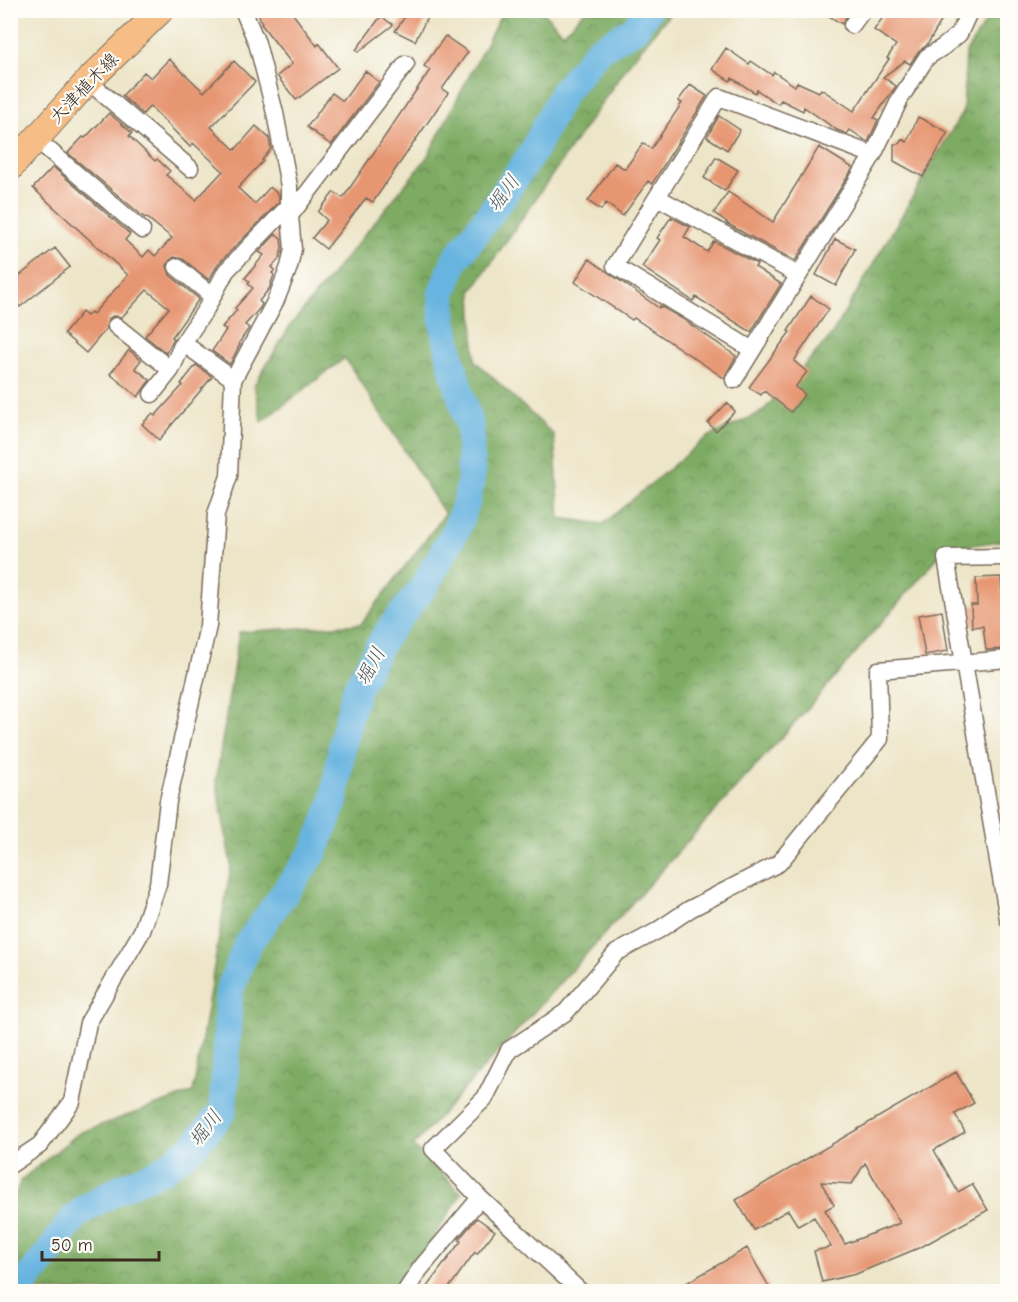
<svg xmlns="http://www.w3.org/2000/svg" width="1018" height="1302" viewBox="0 0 1018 1302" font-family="'Comic Neue','Klee One',sans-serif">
  <defs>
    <pattern id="forest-crowns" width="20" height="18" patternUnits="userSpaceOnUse" patternTransform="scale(1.5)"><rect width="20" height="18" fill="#7eab64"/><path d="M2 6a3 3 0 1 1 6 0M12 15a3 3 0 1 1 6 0" fill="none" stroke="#688b52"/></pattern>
  </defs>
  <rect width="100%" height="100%" fill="#fdfcf7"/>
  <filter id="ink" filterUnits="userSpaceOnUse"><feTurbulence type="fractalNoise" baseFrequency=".0167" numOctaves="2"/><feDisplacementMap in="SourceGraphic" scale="12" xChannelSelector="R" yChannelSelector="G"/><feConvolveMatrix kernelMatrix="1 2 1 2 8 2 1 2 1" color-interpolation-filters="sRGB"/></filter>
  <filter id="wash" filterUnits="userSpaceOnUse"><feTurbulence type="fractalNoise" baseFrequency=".008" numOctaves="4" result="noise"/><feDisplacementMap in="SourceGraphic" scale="24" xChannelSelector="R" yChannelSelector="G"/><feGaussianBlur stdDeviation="1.35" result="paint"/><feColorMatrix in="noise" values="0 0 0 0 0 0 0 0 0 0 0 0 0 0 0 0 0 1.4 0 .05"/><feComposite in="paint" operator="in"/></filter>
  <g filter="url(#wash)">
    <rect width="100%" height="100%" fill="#ede5c8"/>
    <!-- forest -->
    <path fill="url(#forest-crowns)" stroke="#5c6a41" stroke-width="1.5" d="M503 11H542L563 33 585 11H672L630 62 472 291 475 361 554 435 560 518 603 524 706 438 762 412 831 336 963 111 966 52 993 11H999L1008 19 1007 540 945 549 809 707 413 1146 462 1193 399 1291H11L10 1209 21 1180 79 1133 193 1092 231 865 216 780 239 632 361 624 445 514 345 358 262 422 254 386 290 326 426 159Z"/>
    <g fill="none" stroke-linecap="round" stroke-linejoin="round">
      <!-- river -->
      <path stroke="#67b4e0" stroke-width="28" d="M17 1292 49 1253 73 1219 86 1208 121 1188 162 1170 194 1146 223 1111 229 992 247 945 314 852 334 801 343 740 356 690 379 646 390 629 423 588 456 530 467 500 471 478 470 428 452 365 443 319 442 293 455 260 490 214 532 153 564 91 598 50 634 29 648 10"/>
    </g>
    <g id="blocks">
      <!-- building -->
      <path fill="#e79672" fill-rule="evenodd" d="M257 10H290L317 46 319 43 338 68 296 100 277 76 292 64 261 24 262 23Z
        M396 10H413L427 18 415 41 395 31 404 18Z
        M819 10H850L842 24Z
        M888 10H948L927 45 919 51 910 64 905 61 883 77 896 86 874 118 878 120 868 142 850 130 847 134 837 130 804 107 803 111 781 100 778 104 757 90 755 93 732 78 730 81 712 69 726 48 749 64 751 61 772 75 774 72 795 86 797 82 819 92 821 89 854 111 889 59 887 58 896 45 874 30Z
        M381 16 393 25 358 52 356 50Z
        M445 36 468 52 442 89 448 93 373 202 366 198 326 249 312 238 327 220 318 212 334 192 343 198 430 70 424 66Z
        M169 59 204 92 234 61 255 82 211 127 235 150 256 126 269 138 271 149 262 160 263 161 238 188 255 204 270 187 279 195V202L218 264 209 280 183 259 174 257 169 261 167 266 170 275 199 299 172 337 174 338 166 353 145 336 169 308 147 290 122 317 113 316 108 319 106 329 86 353 64 334 82 312 87 316 91 312 93 314 128 275 33 188 53 167 130 234 125 240 143 257 149 250 155 256 172 238 146 217 145 218 68 153 83 137 85 138 109 113 132 133 129 136 155 161 157 159 170 171 166 175 196 200 223 171 193 143 190 147 150 106 143 114 122 96 144 72 151 78Z
        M365 71 379 82 331 145 307 127 332 93 343 101Z
        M690 85 707 96 652 184 648 181 623 216 606 203 601 210 588 201 615 163 625 169 643 143 651 149 682 103 678 101Z
        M719 116 740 130 727 150 707 137Z
        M918 117 948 132 923 177 894 161V144H899L902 139 907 142Z
        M819 147 853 168 795 261 726 223 727 222 714 213 728 192 773 222Z
        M716 157 738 170 725 191 704 178Z
        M671 217 690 227 684 237 707 252 714 241 757 264 755 267 781 284 751 332 696 297 693 301 642 267 660 240 657 238Z
        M276 234 281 238 282 248 280 258 272 267 275 270 272 273 274 275 269 289 259 301 262 304 260 308 245 325 249 328 239 343 240 344 230 364 212 351 226 330 222 327 237 310 235 308 253 288 248 284 250 282 245 278 264 255 259 252Z
        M835 239 855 249 836 286 816 275Z
        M55 248 70 267 20 307 10 295V283Z
        M589 259 659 308 660 306 681 318 736 356 724 378 634 318 632 320 575 282Z
        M811 296 829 309 794 361 807 372 795 387 805 394 791 412 764 391 761 395 749 387 790 332 788 331Z
        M129 350 141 360 135 368 150 380 138 397 110 374Z
        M196 365 212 377 159 440 142 424 152 414 155 416 183 385 181 384Z
        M727 403 735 411 716 431 708 423Z
        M1001 577 1002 593 1008 592V649L986 650 983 626 972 627 971 605H977L976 578Z
        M942 611 948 651 925 655 918 615Z
        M956 1072 974 1103 955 1114 965 1132 934 1150 958 1192 972 1184 988 1210 921 1247 856 1274 822 1282 814 1251 831 1247 814 1217 798 1226 788 1210 754 1230 736 1200ZM865 1163 900 1223 845 1244 825 1210 834 1205 821 1182 852 1184Z
        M477 1218 495 1231 477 1254 475 1252 446 1292H423L461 1241 459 1239Z
        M747 1248 772 1292H671Z"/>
    </g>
  </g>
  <g filter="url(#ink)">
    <use href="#blocks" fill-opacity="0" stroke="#796b5a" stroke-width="1.5"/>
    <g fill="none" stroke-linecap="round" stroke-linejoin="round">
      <!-- minor casing -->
      <g stroke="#796b5a" stroke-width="19">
        <path id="minor" d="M852 25 863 10
          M88 81 190 168
          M36 139 142 230
          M657 197 615 266 751 349
          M289 217 406 64
          M177 267 212 296
          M798 275 657 197 719 97 873 155
          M116 326 171 370
          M183 343 233 379
          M734 380 873 155 901 97 927 57 943 47 959 34 970 10
          M152 394 171 370 183 343 206 309 226 271 289 206
          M1008 557 946 558 1008 919
          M10 1165 40 1145 72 1102 88 1023 142 931 158 884 168 801 208 626 216 514 229 476 233 380 276 300 289 267 293 249 289 206V186L275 113 257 43 243 10
          M405 1292 420 1269 480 1198
          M581 1292 480 1198 433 1149 485 1098 509 1050 566 1012 616 953 657 931 690 909 779 863 880 739 878 670 1008 659"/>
      </g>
      <!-- primary casing -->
      <g stroke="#796b5a" stroke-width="28">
        <path id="primary" d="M10 168 88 81 161 10"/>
      </g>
      <!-- minor -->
      <use href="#minor" stroke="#fff" stroke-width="16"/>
      <!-- primary -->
      <use href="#primary" stroke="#f6be86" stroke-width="26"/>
    </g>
  </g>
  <g text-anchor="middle" stroke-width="4.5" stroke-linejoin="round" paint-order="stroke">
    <!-- street labels -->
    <g font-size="18" fill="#3b2a1e" stroke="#fdfcf7">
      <text transform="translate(84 88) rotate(-46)" y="6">大津植木線</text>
    </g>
    <!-- water labels -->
    <g font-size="20" font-style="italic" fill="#4a5a62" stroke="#fdfcf7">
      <text transform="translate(503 193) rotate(-54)" y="7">堀川</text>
      <text transform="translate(370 666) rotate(-62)" y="7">堀川</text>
      <text transform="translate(205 1128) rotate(-52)" y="7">堀川</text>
    </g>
  </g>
  <!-- margin -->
  <rect width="1018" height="1302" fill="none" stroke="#fdfcf7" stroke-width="36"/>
  <!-- scale -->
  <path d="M42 1251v9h117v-9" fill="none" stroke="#3b2a1e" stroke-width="3"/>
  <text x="51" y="1251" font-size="18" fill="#3b2a1e" stroke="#fdfcf7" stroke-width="4.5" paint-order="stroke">50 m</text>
</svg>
